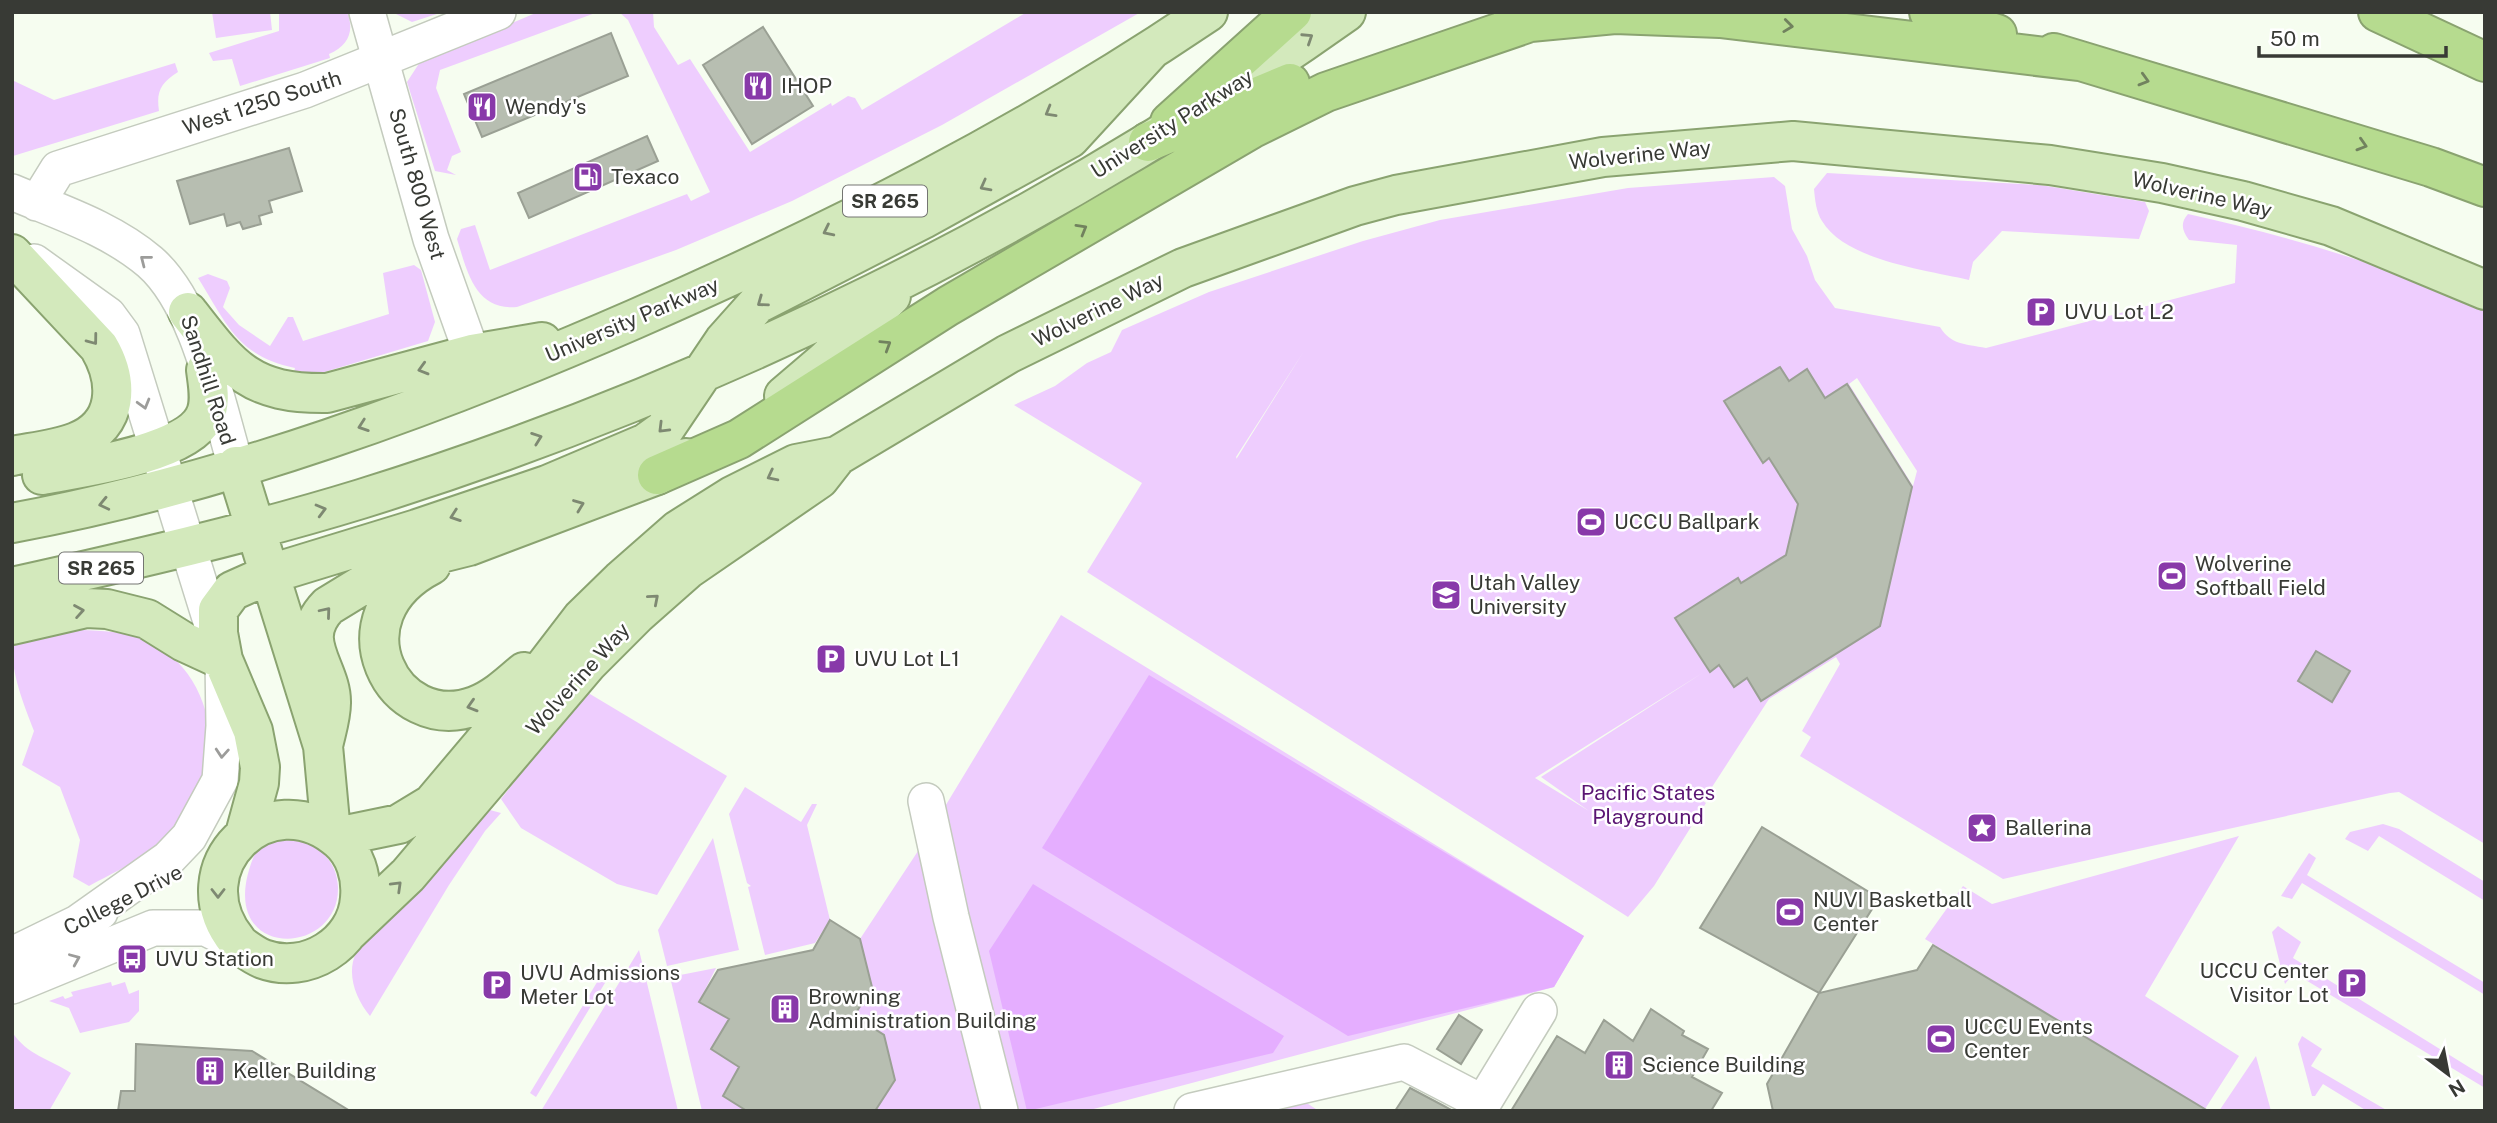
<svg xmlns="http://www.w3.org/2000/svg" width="2497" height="1123" viewBox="0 0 2497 1123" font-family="'Public Sans',sans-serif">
  <rect width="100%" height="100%" fill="#f6fdf0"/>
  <!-- green -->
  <path fill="#eecdfe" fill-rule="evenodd" d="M212 12H270L272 30 216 38Z
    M279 12H347C355 31 348 46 329 54L330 58 240 86 232 59 213 61 209 53 279 31Z
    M392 12H443L412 22Z
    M538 12H598L440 70 436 88 461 152 452 156 447 170 456 175 435 171 407 82 420 62Z
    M619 12H653L654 27 678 65 690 59 750 152 831 103 832 106 848 96 855 98 862 110 1027 12H1141L942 125 792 201 676 250 517 307C475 311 467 271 457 239L461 229 475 225 490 270 687 194 691 201 710 192 628 20Z
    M175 63 178 72C161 83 156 91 159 111L13 156 12 80 54 100Z
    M1827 173 2040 185 2145 202 2149 211 2139 239 2002 231 1973 262 1969 280C1927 270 1846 261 1822 221 1816 212 1815 199 1814 189Z
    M1774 177 1785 186 1792 229 1807 256 1815 280 1835 308 1940 327C1951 345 1965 344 1986 348L2235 283 2237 245 2189 240C2182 230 2180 223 2188 214 2289 236 2388 267 2485 306V844L2399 792 2390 793 2003 879 1800 756 1811 737 1802 731 1840 664 1836 657 1769 699 1703 801 1706 803 1654 886 1628 917 1087 572 1142 483 1014 405 1055 386 1087 363 1111 352 1122 330 1209 292 1363 241 1440 220 1628 188ZM1304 351 1237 458V459L1236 457ZM1857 378 1917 471 1913 486 1849 384ZM1704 672 1541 777 1589 811 1535 778Z
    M414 265 421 270 435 322 428 341 311 376 293 375 295 368C237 356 227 324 198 278L208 274 227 281 230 288 223 307 239 325 270 346 288 317H293L303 341 389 314 383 273Z
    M1061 615 1584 936 1554 987 1086 1111H1013L941 813Z
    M80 630C103 631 123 631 144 639 193 659 219 717 207 768 201 793 182 819 165 837 144 860 116 871 89 886L73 877 80 840 60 787 22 765 34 731C23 702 12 676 12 645Z
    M585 691 727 776 657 895 617 884 521 828 501 799Z
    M745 787 801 822 812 804H817L807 825 830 920 815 943 765 955 748 887 751 886 747 883 729 814Z
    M490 810 501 813 485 831 449 885 370 1016C356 999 346 974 356 953Z
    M2383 824 2399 829 2485 882V901L2379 836 2368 851 2345 839 2350 832Z
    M2239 836 2145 996 2239 1056 2205 1109 1925 939 1963 886 1992 904Z
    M302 838C322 850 337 862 338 887 340 963 200 961 260 843L264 840Z
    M713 838 739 950 667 966 658 930Z
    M922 845 989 1111 876 1110 854 1016 872 987 860 939Z
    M2309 853 2316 858 2307 875 2485 983V995L2302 883 2292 899 2281 896Z
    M2278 926 2301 942 2293 958 2485 1077V1088L2294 973 2285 984 2272 932Z
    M639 950 678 1111H541Z
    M716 968 699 1002 729 1019 711 1049 739 1067 747 1111H702L670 977Z
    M605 969 611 973 536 1097 530 1093Z
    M111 982 112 986 125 982 129 994 139 990V1011L129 1022 80 1033 69 1008 49 1001 63 996 65 999 73 996 71 992Z
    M12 1032C27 1055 50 1059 71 1073L49 1111H12Z
    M2302 1036 2322 1049 2311 1066 2388 1111H2367L2323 1084 2315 1096H2312L2298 1044Z
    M2256 1056 2271 1111H2218H2219Z
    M1299 1098 1319 1111H1248Z"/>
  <!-- water -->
  <path fill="#e5aeff" d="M1149 675 1584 936 1554 987 1348 1036 1042 848Z
    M1033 884 1284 1036 1273 1053 1027 1111 989 951Z"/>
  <!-- building -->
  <path fill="#b7beb1" stroke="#9aa094" stroke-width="2" d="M763 27 813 106 752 144 703 65Z
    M611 33 628 76 482 137 464 94Z
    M647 136 658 161 529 218 518 193Z
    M289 148 302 191 269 201 272 212 259 216 261 224 243 229 240 222 227 226 224 214 190 224 177 181Z
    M1780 367 1789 381 1807 369 1825 398 1847 384 1912 487 1880 626 1761 701 1747 678 1734 687 1719 665 1710 672 1675 618 1738 578 1741 583 1786 555 1798 504 1769 458 1763 463 1724 401Z
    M2316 651 2350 671 2332 702 2298 681Z
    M1762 827 1879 898 1819 993 1700 928Z
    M830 920 860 939 872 987 854 1016 884 1035 895 1080 875 1111H747L723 1096 739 1067 711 1049 729 1019 699 1002 718 970 813 950Z
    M1933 945 2208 1111H1773L1767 1084 1819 993 1917 970Z
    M1651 1009 1684 1031 1682 1035 1708 1049 1692 1077 1722 1093 1711 1111H1511L1557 1036 1585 1053 1604 1020 1633 1041Z
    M1459 1015 1482 1030 1461 1064 1437 1049Z
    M136 1044 252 1051 350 1111H118L121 1091H135Z
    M1410 1088 1444 1106 1453 1111H1395Z"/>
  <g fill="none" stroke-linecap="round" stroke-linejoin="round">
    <!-- minor casing -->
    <g stroke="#c4cbbe" stroke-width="38">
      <path id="minor" d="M367 12 431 239 472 354
        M12 192C59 212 110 228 150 262 199 305 217 404 236 466
        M37 203 58 169 305 90 498 12
        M34 262 108 315 122 334 223 660 224 726 220 780 189 837 168 859 79 922
        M926 801 951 917 1000 1111
        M12 955 100 912
        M12 986 153 928H206L240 945
        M1192 1111 1404 1062 1483 1103 1539 1011"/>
    </g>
    <!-- major casing -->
    <g stroke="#8aa370" stroke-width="42">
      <path id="major" d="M12 254 99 347C119 381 120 425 76 442 56 450 33 452 12 456
        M188 312C232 369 250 394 327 393L472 354 542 342
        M784 396 825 361 891 296
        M236 466 323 746 331 833
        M42 475C80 468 185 454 204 418 212 404 208 386 206 370
        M12 523C224 484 438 405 635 319 834 232 1028 134 1208 12
        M431 565C331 617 393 736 475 706 494 699 509 685 524 672
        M12 587C129 561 247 534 361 499 711 390 1047 224 1346 12
        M12 625 86 608 107 609 147 619 184 642 223 660
        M323 746C326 732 331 717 331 703 332 668 294 641 328 606L382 573 413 560 469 546 657 475 686 458
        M245 834 259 783 260 767 253 731 223 660 218 633V610L232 591 270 574 417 529 547 485 646 443 664 430 724 341 757 304 923 219 1070 138 1150 51
        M336 837 399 824 432 804 513 708 582 618 621 580 678 530 732 496 796 464 837 456 1008 354 1183 268 1355 206 1396 195 1603 157 1793 141 2050 165 2162 183 2243 201 2331 226 2485 290
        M347 933 408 875 588 663 637 614 688 569 819 479 837 456
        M237 941C178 868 269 779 339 840 355 854 362 876 360 898 357 944 306 975 263 959 255 956 247 950 240 945"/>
    </g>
    <!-- highway casing -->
    <g stroke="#8aa370" stroke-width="42">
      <path id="highway" d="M1929 12 1997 34
        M2378 12 2485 62
        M1510 24 1615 14 1720 18 2078 61
        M2054 53 2431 167 2485 187
        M1170 122 1292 12
        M1148 142 1290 83
        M657 475 739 439 948 306 1251 129 1326 92 1536 20"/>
    </g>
    <!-- minor -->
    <use href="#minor" stroke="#fff" stroke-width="35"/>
    <!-- major -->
    <use href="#major" stroke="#d3e9bc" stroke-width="38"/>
    <!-- highway -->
    <use href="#highway" stroke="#b6db8f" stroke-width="38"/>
  </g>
  <!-- one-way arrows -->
  <defs><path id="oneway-chevron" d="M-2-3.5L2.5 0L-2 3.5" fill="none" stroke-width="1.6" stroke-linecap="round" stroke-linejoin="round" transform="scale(1.75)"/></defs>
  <g stroke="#71825e">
    <use href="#oneway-chevron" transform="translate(1788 26) rotate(7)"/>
    <use href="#oneway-chevron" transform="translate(2144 80) rotate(16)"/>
    <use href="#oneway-chevron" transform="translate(2362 145) rotate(17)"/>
    <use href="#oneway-chevron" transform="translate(1082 229) rotate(-30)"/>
    <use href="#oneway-chevron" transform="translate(886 345) rotate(-32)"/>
  </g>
  <g stroke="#7e8972">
    <use href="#oneway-chevron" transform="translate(1308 38) rotate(-33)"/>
    <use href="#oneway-chevron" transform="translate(1050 112) rotate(150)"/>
    <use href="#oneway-chevron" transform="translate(985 186) rotate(152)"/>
    <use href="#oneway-chevron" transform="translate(828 231) rotate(154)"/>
    <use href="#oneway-chevron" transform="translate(762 302) rotate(144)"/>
    <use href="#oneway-chevron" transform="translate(93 340) rotate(53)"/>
    <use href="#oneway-chevron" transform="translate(423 369) rotate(164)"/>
    <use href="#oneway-chevron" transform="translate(363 426) rotate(161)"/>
    <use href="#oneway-chevron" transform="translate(663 428) rotate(135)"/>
    <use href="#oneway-chevron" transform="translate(537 438) rotate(-20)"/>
    <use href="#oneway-chevron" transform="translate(772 476) rotate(153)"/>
    <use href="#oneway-chevron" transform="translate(104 504) rotate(167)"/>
    <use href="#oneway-chevron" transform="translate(579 505) rotate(-21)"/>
    <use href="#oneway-chevron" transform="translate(321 510) rotate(-15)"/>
    <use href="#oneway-chevron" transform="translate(455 516) rotate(161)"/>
    <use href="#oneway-chevron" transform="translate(654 599) rotate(-41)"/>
    <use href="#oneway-chevron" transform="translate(79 611) rotate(-10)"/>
    <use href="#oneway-chevron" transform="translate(326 612) rotate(-50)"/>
    <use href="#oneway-chevron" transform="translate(472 706) rotate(163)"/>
    <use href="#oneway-chevron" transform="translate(397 886) rotate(-44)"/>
    <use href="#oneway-chevron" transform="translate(218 893) rotate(90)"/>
  </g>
  <g stroke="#9c9c9a">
    <use href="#oneway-chevron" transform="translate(145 260) rotate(-142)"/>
    <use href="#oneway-chevron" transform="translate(144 404) rotate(74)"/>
    <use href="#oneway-chevron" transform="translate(222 753) rotate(94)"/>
    <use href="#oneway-chevron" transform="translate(75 959) rotate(-23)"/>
  </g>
  <!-- icons -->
  <defs>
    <g id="restaurant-square" transform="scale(1.575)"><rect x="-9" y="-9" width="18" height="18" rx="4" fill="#8839a9" stroke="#fff"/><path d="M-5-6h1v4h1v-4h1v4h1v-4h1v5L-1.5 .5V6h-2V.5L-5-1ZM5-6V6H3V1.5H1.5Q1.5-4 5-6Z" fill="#fff"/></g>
    <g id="fuel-square" transform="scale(1.575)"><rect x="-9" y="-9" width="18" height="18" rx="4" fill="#8839a9" stroke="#fff"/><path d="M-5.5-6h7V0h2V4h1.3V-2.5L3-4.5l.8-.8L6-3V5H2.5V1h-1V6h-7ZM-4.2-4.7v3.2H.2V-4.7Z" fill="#fff"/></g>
    <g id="parking-square" transform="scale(1.575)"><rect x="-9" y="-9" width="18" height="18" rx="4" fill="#8839a9" stroke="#fff"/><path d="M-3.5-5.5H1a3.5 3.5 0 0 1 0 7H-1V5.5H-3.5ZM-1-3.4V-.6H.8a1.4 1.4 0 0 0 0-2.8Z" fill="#fff"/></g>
    <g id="stadium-square" transform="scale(1.575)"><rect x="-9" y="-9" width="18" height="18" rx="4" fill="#8839a9" stroke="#fff"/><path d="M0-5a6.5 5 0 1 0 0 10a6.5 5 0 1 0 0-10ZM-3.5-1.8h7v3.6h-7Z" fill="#fff"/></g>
    <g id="university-square" transform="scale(1.575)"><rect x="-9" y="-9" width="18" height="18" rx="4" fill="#8839a9" stroke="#fff"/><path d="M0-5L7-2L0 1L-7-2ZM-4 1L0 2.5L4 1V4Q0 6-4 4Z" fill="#fff"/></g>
    <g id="sight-square" transform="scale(1.575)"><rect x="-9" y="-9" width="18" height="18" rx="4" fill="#8839a9" stroke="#fff"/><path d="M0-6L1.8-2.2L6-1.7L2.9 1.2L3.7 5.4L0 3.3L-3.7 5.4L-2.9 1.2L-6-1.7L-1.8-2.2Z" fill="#fff"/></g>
    <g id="bus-square" transform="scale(1.575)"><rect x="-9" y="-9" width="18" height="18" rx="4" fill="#8839a9" stroke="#fff"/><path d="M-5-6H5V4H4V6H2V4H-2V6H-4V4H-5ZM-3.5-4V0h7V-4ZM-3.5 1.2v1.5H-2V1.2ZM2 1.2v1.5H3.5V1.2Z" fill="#fff"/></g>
    <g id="building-square" transform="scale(1.575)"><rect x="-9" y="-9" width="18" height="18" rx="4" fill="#8839a9" stroke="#fff"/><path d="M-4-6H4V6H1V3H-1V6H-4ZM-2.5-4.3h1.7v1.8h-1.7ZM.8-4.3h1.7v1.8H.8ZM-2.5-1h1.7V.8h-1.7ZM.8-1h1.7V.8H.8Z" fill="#fff"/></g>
  </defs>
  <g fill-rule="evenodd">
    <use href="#restaurant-square" x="758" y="86"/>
    <use href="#restaurant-square" x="482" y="107"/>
    <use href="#fuel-square" x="588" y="177"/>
    <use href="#parking-square" x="2041" y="312"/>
    <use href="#stadium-square" x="1591" y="522"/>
    <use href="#stadium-square" x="2172" y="576"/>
    <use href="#university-square" x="1446" y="595"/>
    <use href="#parking-square" x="831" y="659"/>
    <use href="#sight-square" x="1982" y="828"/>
    <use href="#stadium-square" x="1790" y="912"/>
    <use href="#bus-square" x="132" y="959"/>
    <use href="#parking-square" x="2352" y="983"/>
    <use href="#parking-square" x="497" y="985"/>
    <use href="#building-square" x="785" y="1009"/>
    <use href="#stadium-square" x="1941" y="1039"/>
    <use href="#building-square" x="1619" y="1065"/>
    <use href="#building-square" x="210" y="1071"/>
  </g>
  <g text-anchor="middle" stroke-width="5" stroke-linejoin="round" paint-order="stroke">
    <!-- shield labels -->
    <g fill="#fff" stroke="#747572" stroke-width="2">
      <rect x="843" y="185.5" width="84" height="31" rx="5"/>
      <rect x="59" y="552.5" width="84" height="31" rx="5"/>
    </g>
    <g font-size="19" font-weight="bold" fill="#383a35">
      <text x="885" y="208">SR 265</text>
      <text x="101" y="575">SR 265</text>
    </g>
    <!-- poi labels -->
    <g font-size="21" fill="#383a35" stroke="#fff" text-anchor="start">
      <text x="781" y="93">IHOP</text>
      <text x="505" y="114">Wendy's</text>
      <text x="611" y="184">Texaco</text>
      <text x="2064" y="319">UVU Lot L2</text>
      <text x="1614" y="529">UCCU Ballpark</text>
      <text x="2195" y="571">Wolverine<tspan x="2195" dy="24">Softball Field</tspan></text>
      <text x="1469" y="590">Utah Valley<tspan x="1469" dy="24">University</tspan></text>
      <text x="854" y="666">UVU Lot L1</text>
      <text x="2005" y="835">Ballerina</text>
      <text x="1813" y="907">NUVI Basketball<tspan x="1813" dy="24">Center</tspan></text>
      <text x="155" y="966">UVU Station</text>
      <text x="2329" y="978" text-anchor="end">UCCU Center<tspan x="2329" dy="24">Visitor Lot</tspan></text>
      <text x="520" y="980">UVU Admissions<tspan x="520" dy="24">Meter Lot</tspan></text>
      <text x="808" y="1004">Browning<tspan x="808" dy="24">Administration Building</tspan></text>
      <text x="1964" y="1034">UCCU Events<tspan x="1964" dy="24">Center</tspan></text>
      <text x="1642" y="1072">Science Building</text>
      <text x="233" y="1078">Keller Building</text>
    </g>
    <!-- street labels -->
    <g font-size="21" fill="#383a35" stroke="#fff">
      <text transform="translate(262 103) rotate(-18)" y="7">West 1250 South</text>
      <text transform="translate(1172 124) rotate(-32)" y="7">University Parkway</text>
      <text transform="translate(1640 155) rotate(-6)" y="7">Wolverine Way</text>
      <text transform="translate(417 184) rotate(74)" y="7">South 800 West</text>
      <text transform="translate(2202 195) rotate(13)" y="7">Wolverine Way</text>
      <text transform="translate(1098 310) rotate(-26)" y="7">Wolverine Way</text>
      <text transform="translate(632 320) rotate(-23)" y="7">University Parkway</text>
      <text transform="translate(208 380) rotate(72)" y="7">Sandhill Road</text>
      <text transform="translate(578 679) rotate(-48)" y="7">Wolverine Way</text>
      <text transform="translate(123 900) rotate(-27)" y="7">College Drive</text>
    </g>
    <!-- park labels -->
    <g font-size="21" fill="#5a1573" stroke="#fff">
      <text x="1648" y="800">Pacific States<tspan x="1648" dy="24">Playground</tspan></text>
    </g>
  </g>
  <!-- border -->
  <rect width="2497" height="1123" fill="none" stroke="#383a35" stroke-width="28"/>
  <!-- north arrow -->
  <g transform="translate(2448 1074) rotate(148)" stroke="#ffffff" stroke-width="5" paint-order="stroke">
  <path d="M0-5L12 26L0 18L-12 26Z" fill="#383a35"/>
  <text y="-10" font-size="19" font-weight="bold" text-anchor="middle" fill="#383a35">N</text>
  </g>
  <!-- scale -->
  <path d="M2259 46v10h187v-10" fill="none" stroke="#383a35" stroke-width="3.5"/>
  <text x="2270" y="46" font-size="21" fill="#383a35" stroke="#ffffff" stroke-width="5" paint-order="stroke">50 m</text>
</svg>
